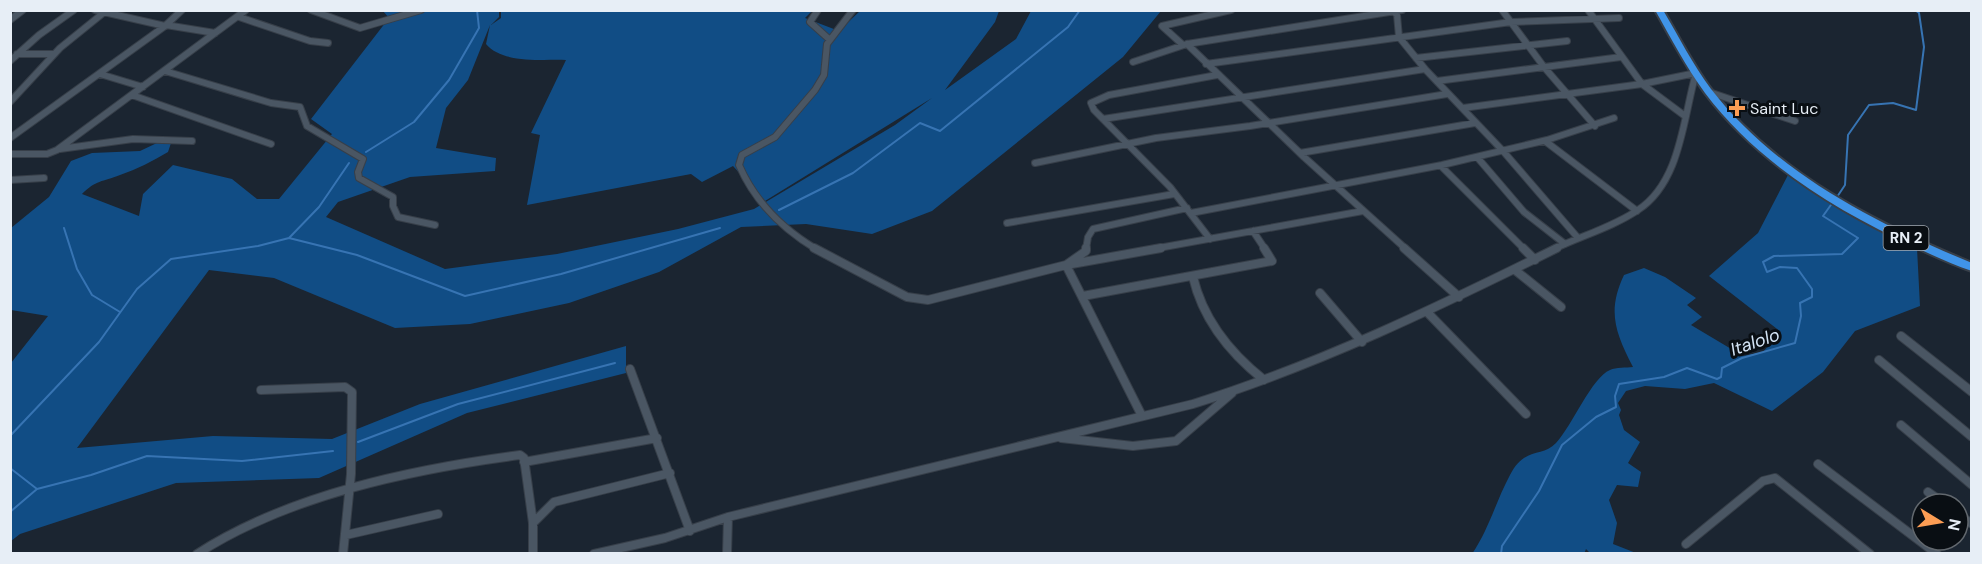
<svg xmlns="http://www.w3.org/2000/svg" width="1982" height="564" viewBox="0 0 1982 564" font-family="'DM Sans',sans-serif">
  <rect width="100%" height="100%" fill="#1b2531"/>
  <!-- green -->
  <path fill="#114d85" fill-rule="evenodd" d="M501 10H813L805 18 839 31 860 11H999L995 22 945 90 1016 39 1031 11H1161L1123 57 932 211 872 234 806 224 741 227 659 272 569 303 470 324 395 328 274 278 209 270 77 448 213 436 332 439 420 404 626 346V373L467 413 319 478 176 483 20 534 11 541V363L48 316 11 310V228L49 197 71 161 92 153 140 151 159 142 171 143 168 152C153 161 137 169 120 175 102 182 96 180 82 194L139 216 143 194 173 165 232 179 257 199H279L332 134 311 119 389 18 383 11H499V17L491 25 501 18ZM490 25 486 44C503 64 541 59 566 60L531 133 540 135 527 205 691 174 702 182 733 166 765 201 932 98 895 125 754 209 678 229 557 254 445 269 326 217 338 202 410 177 495 171 496 158 436 148 446 108 468 80Z
    M1788 175 1917 248 1920 306 1855 331 1823 372 1772 411 1714 383 1685 389 1645 386 1626 391 1618 403 1621 410 1619 415 1624 430 1640 442 1628 463 1641 472 1638 487 1617 485 1609 500 1617 523 1613 544 1636 553H1590L1586 549 1584 554H1472C1489 529 1496 501 1510 475 1525 446 1542 458 1556 443 1572 426 1592 377 1610 370 1616 367 1626 368 1633 367 1615 332 1607 311 1624 275L1644 268 1665 277 1696 298 1687 305 1702 317 1691 325 1743 356 1763 352 1781 332 1709 276 1758 233Z"/>
  <g fill="none" stroke-linecap="round" stroke-linejoin="round">
    <!-- stream -->
    <path stroke="#3774b3" stroke-width="2" d="M366 152 414 122 449 80 479 28 477 10
      M1837 197 1845 185 1848 135 1869 105 1893 103 1916 110 1924 47 1919 13 1915 10
      M779 210 853 173 920 123 940 131 1068 27 1080 10
      M64 228 77 269 92 295 120 312
      M289 238 357 255 465 296 561 274 720 228
      M10 436 99 342 137 289 171 259 258 246 289 238 319 207 349 163
      M358 442 458 404 615 363
      M10 468 37 489 10 512
      M37 489 91 475 147 456 242 461 333 451
      M1501 554 1502 546 1539 491 1562 445 1596 417 1616 407 1615 396 1619 384 1664 377 1687 368 1717 379 1721 377 1722 368 1742 358 1795 343 1801 316 1800 303 1812 297V289L1797 268 1780 267 1767 272 1763 262 1774 256 1842 254 1858 238 1823 216 1833 202"/>
    <!-- minor-far1 casing -->
    <g stroke="#373f49" stroke-width="8">
      <path id="minor-far1" d="M95 10 165 26
        M311 10 360 28 421 10
        M818 10 810 22 830 40
        M1502 10 1544 67 1595 126
        M1588 10 1642 84 1685 116
        M1394 12 1397 15 1399 37 1425 69 1503 151 1578 238
        M239 17 310 41 328 43
        M10 20 23 10
        M166 25 215 33
        M1187 44 1304 157 1406 249
        M1183 45 1162 26 1231 10
        M17 54H54
        M1416 58 1567 41
        M10 61 39 35 74 10
        M1133 62 1187 44 1402 10
        M1206 64 1511 22 1619 18
        M165 71 271 103 300 107 307 126 363 159 358 172 359 178 393 197V206L398 217 435 225
        M100 74 143 87
        M1437 81 1621 57
        M1709 92 1795 121
        M132 95 271 144
        M10 102 60 48 107 10
        M1463 108 1642 84 1696 73C1683 118 1681 182 1638 210 1613 227 1581 236 1554 249
        M1103 119 1425 69
        M10 138 165 26 182 10
        M1545 141 1637 211
        M60 149 133 139 192 141
        M1300 153 1475 123
        M10 154H47L57 150 246 10
        M1477 157 1524 212 1565 244
        M1035 163 1156 138 1250 126 1447 94
        M1441 166 1524 249
        M10 180 44 178
        M1191 213 1442 165 1547 140 1614 118
        M1007 223 1174 194
        M1253 231 1265 249
        M1210 239 1170 187 1094 110 1091 103 1109 95 1217 75
        M816 249C781 228 755 202 739 165L742 155 775 137 815 90 824 75 827 44 853 10
        M1086 249 1088 237 1093 229 1187 208
        M1153 249 1363 211"/>
    </g>
    <!-- minor casing -->
    <g stroke="#373f49" stroke-width="10">
      <path id="minor" d="M814 248 907 297 928 300 1066 265 1161 248
        M1086 248V251L1066 265 1142 416
        M1404 248 1459 297
        M1523 248 1535 260
        M1515 270 1561 307
        M1193 277C1203 320 1230 353 1264 380
        M1320 293 1362 342
        M1083 296 1272 261 1264 248
        M1427 312 1526 414
        M1901 336 1972 392
        M1879 360 1972 437
        M630 369 690 531
        M261 390 345 387 352 392 351 474 343 554
        M1901 425 1972 485
        M1061 438 1133 446 1176 441 1232 393
        M524 462 657 438
        M1818 464 1937 554
        M1928 492 1945 504
        M1958 514 1972 524
        M533 523 554 502 670 473
        M346 535 438 514
        M1686 544 1763 481 1775 478 1870 554
        M197 554C288 495 413 469 520 455L524 458 533 523V554
        M594 554 665 538 728 517 1193 404C1320 364 1438 307 1557 248
        M727 554 728 517"/>
    </g>
    <!-- highway casing -->
    <g stroke="#373f49" stroke-width="4">
      <path id="highway" d="M1655 10H1663C1679 37 1693 65 1711 89 1776 173 1875 223 1972 263V271C1951 264 1932 255 1913 246 1835 210 1757 162 1705 93 1686 67 1671 38 1655 10Z"/>
    </g>
    <!-- minor-far1 -->
    <use href="#minor-far1" stroke="#4a5663" stroke-width="6"/>
    <!-- minor -->
    <use href="#minor" stroke="#4a5663" stroke-width="8"/>
    <!-- highway -->
    <use href="#highway" fill="#4094e8" fill-rule="evenodd"/>
  </g>
  <!-- markers -->
  <path fill="#fc9d54" stroke="#090e13" stroke-width="2" d="M1734 99h6v6h6v6h-6v6h-6v-6h-6v-6h6z"/>
  <g text-anchor="middle" stroke-width="6" stroke-linejoin="round" paint-order="stroke">
    <!-- shield labels -->
    <rect fill="#090e13" stroke="#a4abb2" stroke-width="1.5" x="1883.5" y="226" width="45" height="24" rx="4.5"/>
    <g font-size="15" font-weight="bold" fill="#e7eef6">
      <text x="1906" y="243">RN 2</text>
    </g>
    <!-- poi labels -->
    <g font-size="16" fill="#e7eef6" stroke="#090e13" text-anchor="start">
      <text x="1750" y="114">Saint Luc</text>
    </g>
    <!-- water labels -->
    <g font-size="18" font-style="italic" fill="#d4e4f5" stroke="#090e13">
      <text transform="translate(1755 342) rotate(-19)" y="6">Italolo</text>
    </g>
  </g>
  <!-- border -->
  <rect width="1982" height="564" fill="none" stroke="#e7eef6" stroke-width="24"/>
  <!-- north arrow -->
  <g transform="translate(1940 522) rotate(101)"><circle r="28" fill="#090e13" stroke="#62686e" stroke-width="1.5"/>
  <path d="M0-4.5L10 22L0 15L-10 22Z" fill="#fc9d54"/>
  <text y="-9" font-size="16" font-weight="bold" text-anchor="middle" fill="#e7eef6">N</text>
  </g>
</svg>
